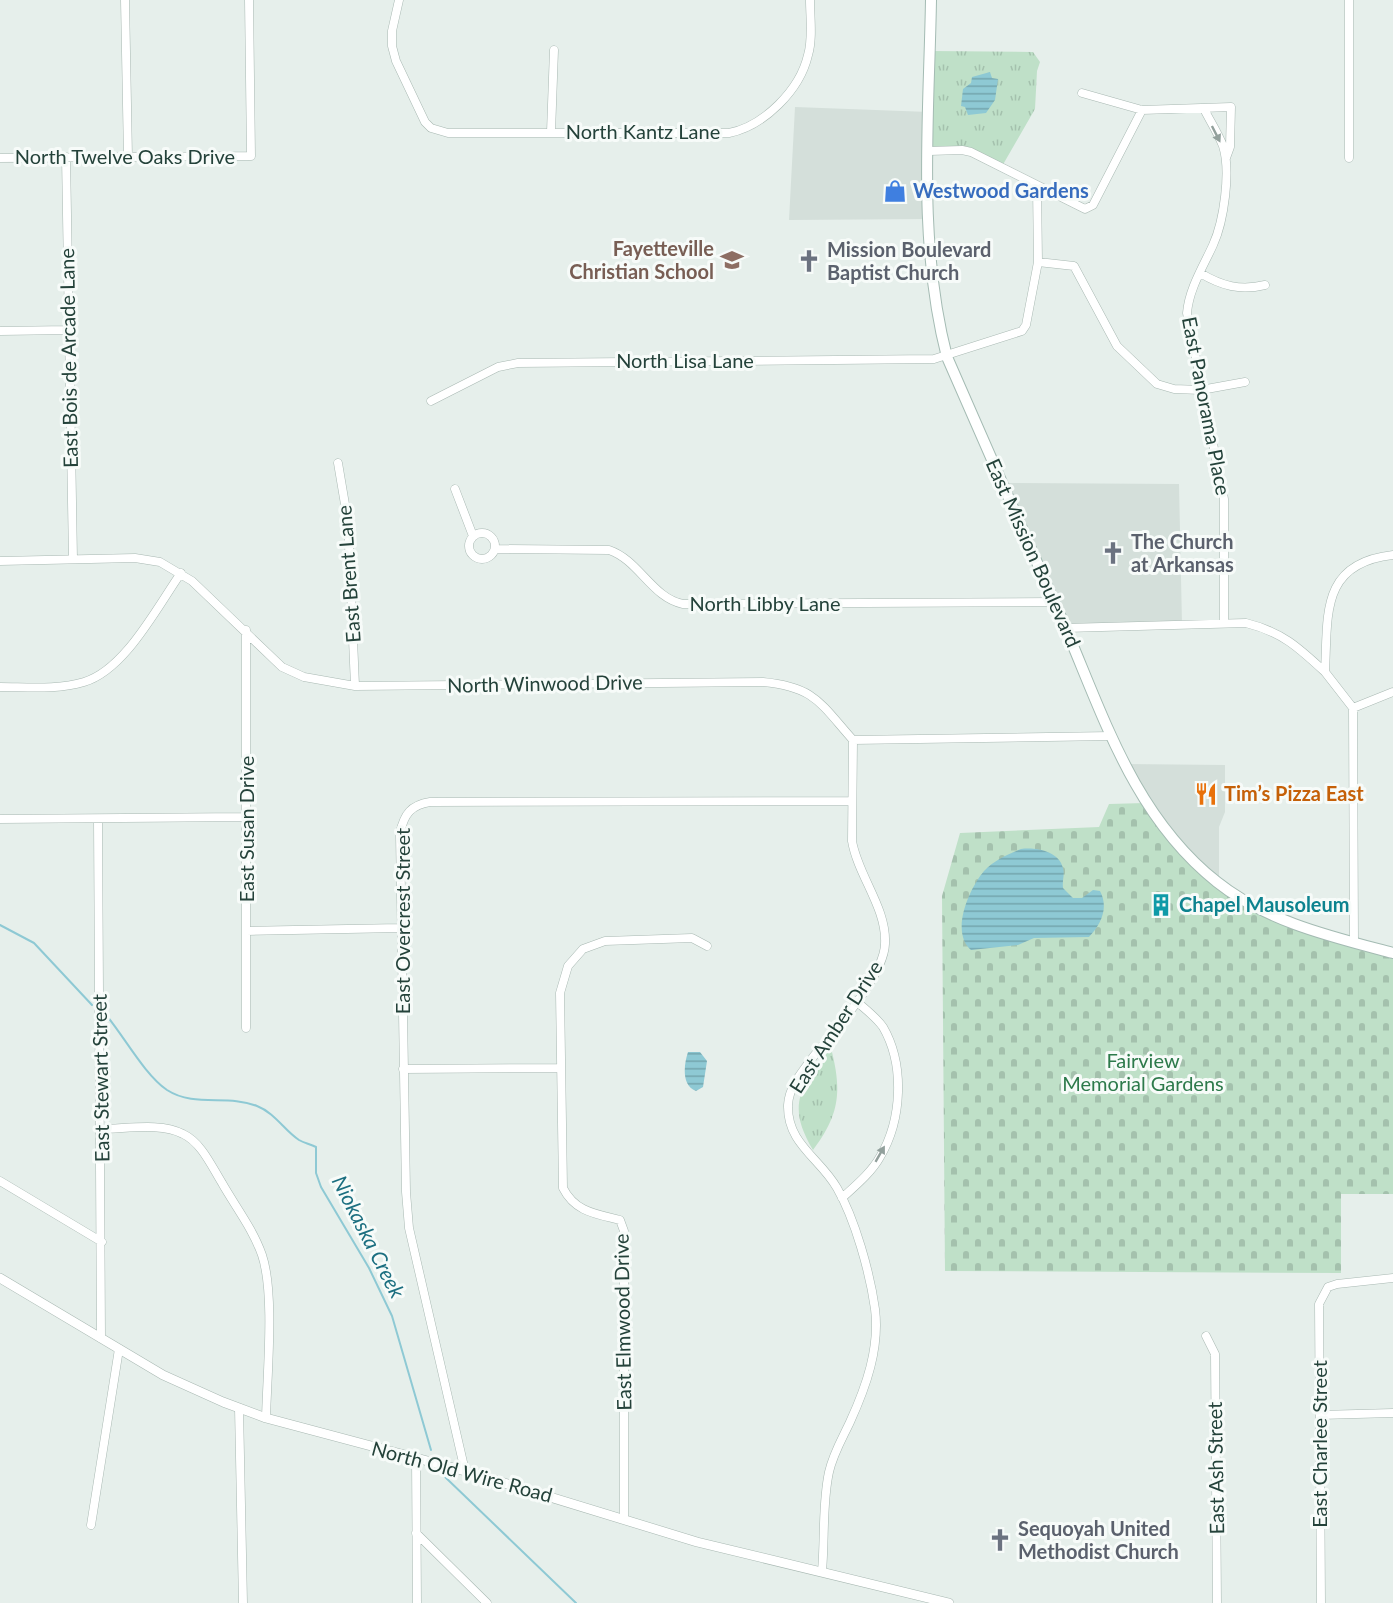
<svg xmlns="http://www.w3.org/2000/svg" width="1393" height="1603" viewBox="0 0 1393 1603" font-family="Lato,sans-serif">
  <defs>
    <pattern id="cemetery-stones" width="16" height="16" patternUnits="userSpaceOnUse" patternTransform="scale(1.5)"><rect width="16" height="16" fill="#bfe0c8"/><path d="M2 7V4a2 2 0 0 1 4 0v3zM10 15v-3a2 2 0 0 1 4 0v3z" fill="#a4c1ad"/></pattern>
    <pattern id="park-tufts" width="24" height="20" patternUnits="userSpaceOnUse" patternTransform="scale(1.5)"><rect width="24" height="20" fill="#bfe0c8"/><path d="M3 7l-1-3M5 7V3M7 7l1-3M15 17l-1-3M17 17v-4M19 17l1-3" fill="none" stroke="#a4c1ad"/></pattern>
    <pattern id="water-rules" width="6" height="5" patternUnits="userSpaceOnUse" patternTransform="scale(1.5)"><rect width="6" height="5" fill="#8ec9d4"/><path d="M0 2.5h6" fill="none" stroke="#74a5ad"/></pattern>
  </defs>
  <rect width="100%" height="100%" fill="#e6efeb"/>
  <!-- built -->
  <path fill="#d4dfda" d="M795 107 929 112 928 219 789 220Z
    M1002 483 1179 484 1182 624 1066 628Z
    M1125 764 1225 765V812L1219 827V884L1184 853Z"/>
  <!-- cemetery -->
  <path fill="url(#cemetery-stones)" d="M1145 803 1184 853 1264 911 1393 953V1194H1341V1273L945 1271 942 896 960 833 1099 827 1109 804Z"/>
  <!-- park -->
  <path fill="url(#park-tufts)" d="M930 51 1033 52 1040 62 1037 71 1035 109 1001 168 971 152 929 151Z
    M831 1048C842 1091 840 1114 813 1150 785 1103 802 1086 831 1048Z"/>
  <!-- water -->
  <path fill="url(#water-rules)" d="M990 72 992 78 998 79 995 100 986 113 968 115 965 107 961 106 963 89 971 83 972 77Z
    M1021 849C1035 847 1059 851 1063 868 1065 874 1062 881 1063 888L1073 898H1082L1093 890 1100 891C1109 908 1101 924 1089 937L1034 938 1018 945 971 950C950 932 969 889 984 871 993 861 1008 854 1021 849Z
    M688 1052H700L707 1061 703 1087 696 1091C681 1086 684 1064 688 1052Z"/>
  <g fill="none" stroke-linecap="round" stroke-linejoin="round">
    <!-- stream -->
    <path stroke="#8ec9d4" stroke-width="2" d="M0 925 34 943 92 1005
      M107 1016C125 1038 145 1075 167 1090 195 1108 227 1094 257 1106 275 1113 284 1130 299 1140 304 1143 310 1144 316 1147V1173L321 1187 369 1268 392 1316 431 1450
      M444 1476 576 1603"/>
    <!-- minor casing -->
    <g stroke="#a8b8b2" stroke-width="9">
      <path id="minor" d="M125 0 128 157
        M399 0 392 31V46L396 61 425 122 431 128 448 133H729C764 126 800 90 808 55 813 39 810 17 810 0
        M1349 0V158
        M1082 93 1142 110 1231 107 1230 147 1226 158
        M1204 109C1210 121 1218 133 1223 146 1231 171 1224 221 1213 245 1203 267 1189 289 1187 313L1224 499V622
        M551 132 554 50
        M929 151 962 150 971 152 1085 209 1093 205 1142 110
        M66 157 73 559
        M0 158 251 156 249 0
        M1038 262 1074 266 1117 346 1157 384 1174 389 1201 390 1245 382
        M1200 273C1222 286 1240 291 1265 285
        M0 331 69 330
        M431 401 498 367 518 363 934 359 1022 331 1026 325 1038 262 1037 186
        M338 463 348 522 355 686
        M455 489 473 536
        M469 546a13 13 0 1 1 26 0a13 13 0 1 1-26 0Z
        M495 549 609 550C639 560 652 598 683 604L1054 602
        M0 561 135 558 160 562 192 581 282 667 304 677 355 686 763 682C815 687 820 703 853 740L1111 736
        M1066 628 1246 623C1282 632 1298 647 1325 672 1328 615 1320 563 1393 555
        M1325 672 1353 708 1393 692
        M0 687C27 687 58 690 84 682 125 670 157 607 181 573
        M1353 708 1354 943
        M0 819 246 817
        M98 819 101 1338
        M247 931 400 928
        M246 1028V630
        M403 1069 560 1068
        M101 1129C126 1129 161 1122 183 1134 201 1142 212 1167 222 1183 235 1206 253 1229 262 1255 275 1293 267 1375 266 1418
        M0 1181 102 1242
        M842 1198C855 1186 871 1173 880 1157 902 1120 905 1065 883 1027 876 1017 865 1009 856 1001
        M1206 1336 1215 1354 1217 1603
        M239 1408 243 1603
        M1320 1415 1393 1413
        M416 1458 417 1603
        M465 1471 409 1228 406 1192 400 833C404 814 411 805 430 802L851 801
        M624 1519V1231L620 1220C596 1214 575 1212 563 1188L560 993 568 966 583 949 605 941 692 938 707 946
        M91 1525 119 1349
        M416 1533 487 1603
        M822 1571C825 1539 822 1504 829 1472 833 1454 842 1439 850 1422 866 1387 880 1348 875 1309 870 1273 855 1219 837 1188 820 1158 787 1144 788 1105 789 1086 803 1071 813 1057 834 1031 884 976 885 944 887 908 858 876 852 841L853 740
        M1321 1603 1319 1304 1328 1287 1337 1284 1393 1278"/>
    </g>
    <!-- tertiary casing -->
    <g stroke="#a8b8b2" stroke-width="10">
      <path id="tertiary" d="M0 1278 163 1375 223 1402 266 1418 465 1471 697 1542 949 1603"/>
    </g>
    <!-- secondary casing -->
    <g stroke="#a4bbb3" stroke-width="12">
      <path id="secondary" d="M931 0C929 119 917 241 947 357 985 443 1023 529 1060 615 1102 711 1132 815 1217 882 1267 922 1333 937 1393 953"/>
    </g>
    <!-- minor -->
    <use href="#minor" stroke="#fff" stroke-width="8"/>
    <!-- tertiary -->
    <use href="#tertiary" stroke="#fff" stroke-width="9"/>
    <!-- secondary -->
    <use href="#secondary" stroke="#fff" stroke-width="10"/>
  </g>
  <!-- one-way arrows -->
  <defs><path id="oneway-solid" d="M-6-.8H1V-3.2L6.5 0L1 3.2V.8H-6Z" transform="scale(1.5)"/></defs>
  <g fill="#92a09c">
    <use href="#oneway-solid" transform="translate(1216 134) rotate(63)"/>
    <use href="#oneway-solid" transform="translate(880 1154) rotate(-60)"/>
  </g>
  <!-- icons -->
  <defs>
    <g id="shop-bare" transform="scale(1.8)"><path d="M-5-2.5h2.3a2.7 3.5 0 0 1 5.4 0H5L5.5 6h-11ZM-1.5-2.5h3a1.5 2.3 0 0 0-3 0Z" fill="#3f7fe0" stroke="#f7fbf9" stroke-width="2.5" paint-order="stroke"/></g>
    <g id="school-bare" transform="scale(1.8)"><path d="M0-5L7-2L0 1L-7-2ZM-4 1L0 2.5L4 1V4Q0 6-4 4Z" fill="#8d6e63" stroke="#f7fbf9" stroke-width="2.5" paint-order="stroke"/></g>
    <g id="church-bare" transform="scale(1.8)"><path d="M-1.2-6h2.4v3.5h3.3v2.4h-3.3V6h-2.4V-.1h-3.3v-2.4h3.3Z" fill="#6b7280" stroke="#f7fbf9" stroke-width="2.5" paint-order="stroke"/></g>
    <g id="restaurant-bare" transform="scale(1.8)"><path d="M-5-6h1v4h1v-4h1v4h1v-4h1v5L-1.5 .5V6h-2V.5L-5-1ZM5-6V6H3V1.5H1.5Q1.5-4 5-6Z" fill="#e8710a" stroke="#f7fbf9" stroke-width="2.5" paint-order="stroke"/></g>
    <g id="building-bare" transform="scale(1.8)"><path d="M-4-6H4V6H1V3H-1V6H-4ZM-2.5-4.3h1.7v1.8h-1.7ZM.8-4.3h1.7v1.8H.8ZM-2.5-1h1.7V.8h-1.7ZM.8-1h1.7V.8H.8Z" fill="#0f9aa8" stroke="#f7fbf9" stroke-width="2.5" paint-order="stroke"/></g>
  </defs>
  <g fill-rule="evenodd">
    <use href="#shop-bare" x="895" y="191"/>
    <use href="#school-bare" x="732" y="260"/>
    <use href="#church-bare" x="809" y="261"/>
    <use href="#church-bare" x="1113" y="553"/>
    <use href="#restaurant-bare" x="1206" y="794"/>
    <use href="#building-bare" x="1161" y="905"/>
    <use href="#church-bare" x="1000" y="1540"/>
  </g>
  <g text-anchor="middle" stroke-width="6" stroke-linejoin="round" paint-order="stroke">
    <!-- street labels -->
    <g font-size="20" fill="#24423a" stroke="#f7fbf9">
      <text x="643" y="139">North Kantz Lane</text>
      <text x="125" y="164">North Twelve Oaks Drive</text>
      <text transform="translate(69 358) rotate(-91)" y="7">East Bois de Arcade Lane</text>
      <text x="685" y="368">North Lisa Lane</text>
      <text transform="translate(1206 406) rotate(79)" y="7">East Panorama Place</text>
      <text transform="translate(1033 553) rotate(66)" y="7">East Mission Boulevard</text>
      <text transform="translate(349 574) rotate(-94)" y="7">East Brent Lane</text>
      <text x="765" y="611">North Libby Lane</text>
      <text transform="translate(545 684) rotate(-1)" y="7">North Winwood Drive</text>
      <text transform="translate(247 829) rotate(-90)" y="7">East Susan Drive</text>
      <text transform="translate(403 921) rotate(-90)" y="7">East Overcrest Street</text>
      <text transform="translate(836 1027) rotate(-57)" y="7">East Amber Drive</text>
      <text transform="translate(101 1078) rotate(-91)" y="7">East Stewart Street</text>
      <text transform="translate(623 1322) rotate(-91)" y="7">East Elmwood Drive</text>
      <text transform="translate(1320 1444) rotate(-90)" y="7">East Charlee Street</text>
      <text transform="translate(1216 1468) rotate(-91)" y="7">East Ash Street</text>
      <text transform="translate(462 1472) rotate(15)" y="7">North Old Wire Road</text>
    </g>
    <!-- shop labels -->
    <g font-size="20" font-weight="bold" fill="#366cbe" stroke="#f7fbf9" text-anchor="start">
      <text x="913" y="198">Westwood Gardens</text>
    </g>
    <!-- education labels -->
    <g font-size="20" font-weight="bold" fill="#785e54" stroke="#f7fbf9" text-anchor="end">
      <text x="714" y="256">Fayetteville<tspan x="714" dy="23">Christian School</tspan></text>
    </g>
    <!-- worship labels -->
    <g font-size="20" font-weight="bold" fill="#5b616d" stroke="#f7fbf9" text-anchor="start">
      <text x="827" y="257">Mission Boulevard<tspan x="827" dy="23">Baptist Church</tspan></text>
      <text x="1131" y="549">The Church<tspan x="1131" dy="23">at Arkansas</tspan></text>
      <text x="1018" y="1536">Sequoyah United<tspan x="1018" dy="23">Methodist Church</tspan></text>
    </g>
    <!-- food labels -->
    <g font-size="20" font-weight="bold" fill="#c56008" stroke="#f7fbf9" text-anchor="start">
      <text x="1224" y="801">Tim’s Pizza East</text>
    </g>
    <!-- culture labels -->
    <g font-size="20" font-weight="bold" fill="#0d838f" stroke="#f7fbf9" text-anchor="start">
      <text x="1179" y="912">Chapel Mausoleum</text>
    </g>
    <!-- park labels -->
    <g font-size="20" fill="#2d7a4b" stroke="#f7fbf9">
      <text x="1143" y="1068">Fairview<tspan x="1143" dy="23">Memorial Gardens</tspan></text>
    </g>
    <!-- water labels -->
    <g font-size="21" font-style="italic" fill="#1c6f80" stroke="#f7fbf9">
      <text transform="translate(368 1237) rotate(63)" y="7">Niokaska Creek</text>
    </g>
  </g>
</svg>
